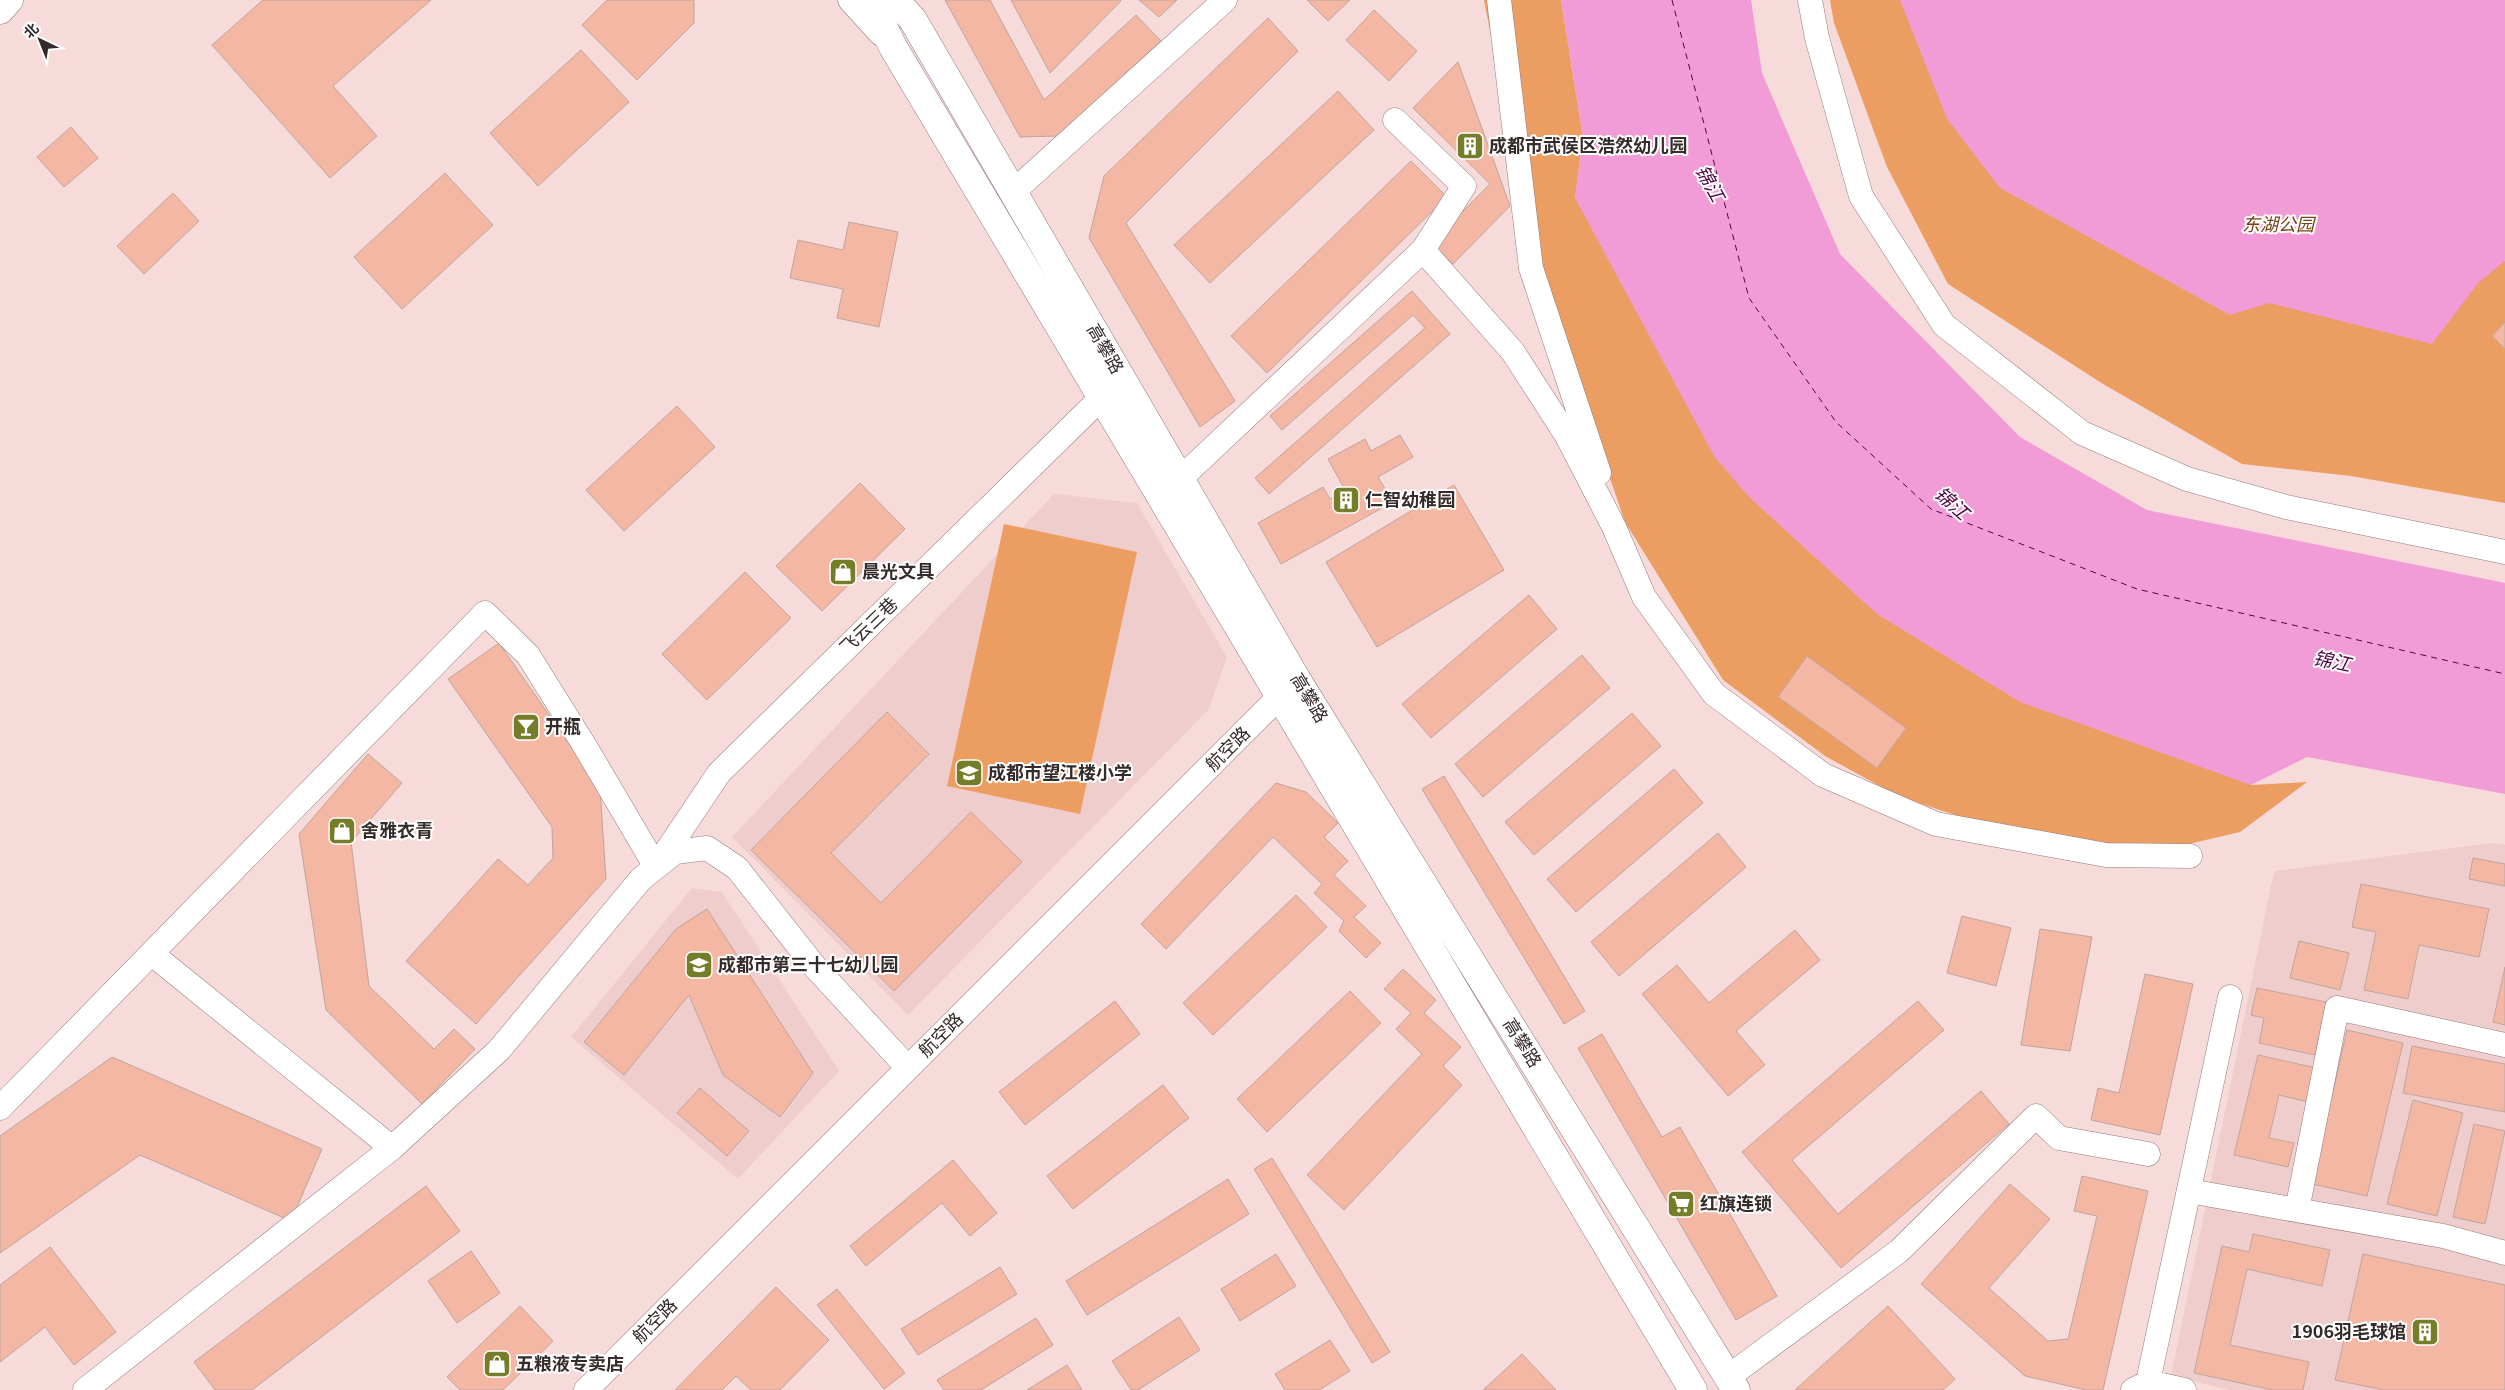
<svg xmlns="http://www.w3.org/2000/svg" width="2505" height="1390" viewBox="0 0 2505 1390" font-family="Georgia,'Noto Sans SC',serif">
  <rect width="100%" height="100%" fill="#f7dbdb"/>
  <!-- built -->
  <path fill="#f0cdcd" d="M1054 494 1137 503 1227 657 1209 709 908 1015 732 837Z
    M2491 843 2505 845V1390H2230L2171 1376 2274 871Z
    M692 888 722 892 839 1071 738 1179 571 1037Z"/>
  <!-- green -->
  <path fill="#ec9d62" d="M1484 0H1561L1583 137 1575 198 2251 785 2307 782 2240 832 2146 854 1974 821 1900 797 1825 756 1723 680 1625 522 1533 254Z
    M1830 0H2505V503L2351 476 2242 464 2103 384 1948 284 1887 167 1834 23Z
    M1004 524 1137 552 1080 814 947 786Z"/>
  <!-- water -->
  <path fill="#f19cd6" d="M1561 0H1751L1762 73 1840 254 2020 437 2147 510 2505 583V794L2307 757 2251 785 2020 702 1877 614 1749 497 1714 456 1575 198 1583 137Z
    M1900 0H2505V261L2478 283 2432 344 2269 303 2230 315 2000 188 1947 119Z"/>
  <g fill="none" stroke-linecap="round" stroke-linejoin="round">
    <!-- ferry -->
    <path stroke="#510541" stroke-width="1" stroke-dasharray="6 5" stroke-linecap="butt" d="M1672 0 1749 298 1836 422 1931 509 2137 589 2505 674"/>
  </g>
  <!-- building -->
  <path fill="#f3b7a4" stroke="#bea59e" d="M263 0H431L333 86 377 136 330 178 212 45Z
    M607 0H694V23L637 80 582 25Z
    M945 0H990L1044 100 1136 15 1161 41 1058 136 1020 137Z
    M1011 0H1120L1121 1 1050 73Z
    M1139 0H1177L1159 17Z
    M1307 0H1350L1328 21Z
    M1374 10 1417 51 1389 81 1346 40Z
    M1268 18 1298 51 1126 223 1235 401 1200 427 1089 238 1104 176Z
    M581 50 629 102 538 186 490 133Z
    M1458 62 1510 206 1453 264 1431 243 1490 184 1413 108Z
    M1338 91 1374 130 1210 283 1174 245Z
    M71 127 98 158 64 187 37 157Z
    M1411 161 1447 197 1267 373 1231 336Z
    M445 173 493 225 402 309 354 257Z
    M173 193 199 221 144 274 117 246Z
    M849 222 898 232 879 327 837 318 843 289 790 278 798 240 843 250Z
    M1412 291 1450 334 1269 494 1255 478 1425 328 1413 315 1282 430 1270 416Z
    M2505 322V349L2492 336Z
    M677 406 715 447 624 531 586 490Z
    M1400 435 1413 457 1378 477 1393 502 1281 564 1258 523 1323 487 1330 499 1345 490 1328 459 1365 439 1371 451Z
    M860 483 905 529 822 611 776 566Z
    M1454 485 1504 570 1377 647 1326 562Z
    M745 572 791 618 707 700 662 654Z
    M1529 595 1557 629 1431 738 1402 704Z
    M499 643 600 788 606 879 476 1024 406 961 498 859 528 885 553 858 552 827 448 679Z
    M1582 655 1610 688 1483 797 1455 764Z
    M1807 656 1906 728 1877 768 1778 697Z
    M887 712 929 754 831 853 881 903 971 812 1022 862 894 991 751 850Z
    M1632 713 1661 746 1534 855 1505 822Z
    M368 754 402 783 351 842 369 986 434 1049 454 1029 475 1049 422 1104 326 1010 299 834Z
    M1674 769 1703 803 1576 912 1547 879Z
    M1444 776 1585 1011 1564 1024 1422 789Z
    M1276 783 1306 792 1338 823 1324 837 1348 861 1334 875 1366 906 1354 917 1381 943 1366 958 1339 931 1344 921 1314 893 1322 884 1273 837 1166 949 1141 924Z
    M1718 833 1746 867 1619 976 1591 942Z
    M2473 858 2505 864V886L2469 879Z
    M2361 884 2489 909 2479 957 2419 945 2408 999 2364 990 2376 932 2352 927Z
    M1296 895 1327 927 1213 1035 1183 1003Z
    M707 909 813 1073 780 1117 723 1075 689 995 624 1075 584 1042 676 929Z
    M1962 916 2011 928 1996 986 1947 973Z
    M2040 929 2092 937 2070 1051 2021 1045Z
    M1795 930 1820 960 1736 1031 1765 1065 1728 1096 1642 994 1677 965 1709 1003Z
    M2299 941 2349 953 2340 990 2290 978Z
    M2505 967V1025L2493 1022Z
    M1403 969 1436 1000 1424 1013 1461 1047 1443 1066 1462 1085 1344 1210 1307 1175 1422 1054 1396 1029 1411 1013 1384 989Z
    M2145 974 2193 984 2160 1135 2091 1120 2098 1088 2119 1093Z
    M2257 988 2326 1002 2315 1055 2259 1043 2264 1018 2251 1015Z
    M1350 991 1381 1023 1267 1132 1237 1099Z
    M1115 1001 1140 1034 1025 1125 999 1092Z
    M1918 1001 1944 1030 1792 1160 1838 1214 1981 1091 2009 1124 1841 1268 1742 1152Z
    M2347 1030 2403 1043 2367 1196 2312 1184Z
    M1602 1034 1662 1137 1680 1127 1777 1296 1736 1320 1578 1048Z
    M2412 1046 2505 1064V1112L2403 1093Z
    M2258 1055 2316 1068 2308 1102 2279 1095 2269 1138 2294 1143 2288 1167 2234 1155Z
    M112 1057 322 1149 291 1221 140 1155 0 1253V1136Z
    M1163 1085 1189 1118 1073 1209 1047 1176Z
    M700 1088 749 1131 727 1156 677 1113Z
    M2413 1100 2463 1113 2437 1216 2387 1204Z
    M2474 1124 2505 1131 2485 1224 2453 1217Z
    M1272 1158 1390 1352 1372 1363 1254 1169Z
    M953 1160 997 1213 970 1236 942 1203 866 1266 850 1246Z
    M2082 1176 2148 1191 2103 1390H2086L2025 1376 1921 1284 2010 1184 2050 1219 1989 1288 2048 1341 2068 1339 2097 1216 2074 1211Z
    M1228 1179 1249 1214 1087 1315 1066 1281Z
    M426 1186 460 1231 252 1390H215L194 1362Z
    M2253 1234 2330 1250 2322 1286 2247 1269 2230 1345 2309 1362 2303 1390H2273L2194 1373 2222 1246 2249 1252Z
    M50 1247 116 1332 74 1365 45 1327 0 1362V1285Z
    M471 1251 500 1293 457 1323 428 1281Z
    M1276 1254 1296 1286 1240 1321 1221 1289Z
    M2363 1254 2505 1285V1390H2384L2335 1380Z
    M1000 1267 1017 1294 918 1355 901 1329Z
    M776 1287 829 1340 780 1390H751L736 1376 722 1390H675Z
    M837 1289 905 1373 884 1389 817 1305Z
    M520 1306 553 1341 503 1390H460L447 1377Z
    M1888 1306 1955 1379 1943 1390H1795Z
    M1179 1317 1200 1350 1138 1390H1131L1112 1361Z
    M1036 1318 1053 1345 981 1390H944L937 1380Z
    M1330 1340 1350 1371 1319 1390H1285L1275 1374Z
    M1522 1354 1556 1390H1483Z
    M1067 1365 1082 1390H1027Z"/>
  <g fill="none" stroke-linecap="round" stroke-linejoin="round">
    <!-- minor casing -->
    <g stroke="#937b7b" stroke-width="25">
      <path id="minor" d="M850 0 881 34
        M1499 0 1531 268 1599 473
        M1810 0 1817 38 1861 196 1944 325 2082 433 2187 479 2286 507 2505 552
        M1014 191 1225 0
        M1423 250 1513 352 1567 436 1614 527 1644 597 1714 694 1823 775 1936 824 2106 855 2190 856
        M1180 479 1423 250 1464 186 1395 120
        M152 954 392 1148
        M0 1108 485 613 528 655 586 748 656 867 719 773 1101 398 1117 389
        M2189 1191 2443 1236 2505 1253
        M2297 1210 2337 1008 2505 1045
        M1728 1377 1899 1251 2036 1116 2059 1138 2148 1154
        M2148 1382 2230 997
        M85 1390 392 1148 499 1050 641 879 675 852 707 848 737 868 815 967 908 1068
        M586 1390 1292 684
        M2133 1390 2148 1382 2184 1390"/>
    </g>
    <!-- major casing -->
    <g stroke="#937b7b" stroke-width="29">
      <path id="major" d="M870 0 893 47 1693 1390
        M895 0 913 20 1297 680 1736 1390
        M0 10 9 0"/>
    </g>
    <!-- minor -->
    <use href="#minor" stroke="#fff" stroke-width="24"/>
    <!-- major -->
    <use href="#major" stroke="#fff" stroke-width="28"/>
  </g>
  <!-- icons -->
  <defs>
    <g id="building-square" transform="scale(1.4375)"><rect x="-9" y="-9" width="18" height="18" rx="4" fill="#757d28" stroke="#fff"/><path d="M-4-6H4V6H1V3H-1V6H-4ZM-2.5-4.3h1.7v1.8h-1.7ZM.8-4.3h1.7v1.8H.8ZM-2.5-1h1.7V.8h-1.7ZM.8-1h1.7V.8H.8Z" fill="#fff"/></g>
    <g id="shop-square" transform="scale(1.4375)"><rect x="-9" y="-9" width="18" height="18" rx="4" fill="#757d28" stroke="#fff"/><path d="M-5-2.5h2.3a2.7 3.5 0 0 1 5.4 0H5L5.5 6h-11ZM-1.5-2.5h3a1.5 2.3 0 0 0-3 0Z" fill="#fff"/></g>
    <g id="bar-square" transform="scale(1.4375)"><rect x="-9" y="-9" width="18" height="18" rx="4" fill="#757d28" stroke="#fff"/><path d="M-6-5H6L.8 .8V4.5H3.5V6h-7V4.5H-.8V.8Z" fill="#fff"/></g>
    <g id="school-square" transform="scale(1.4375)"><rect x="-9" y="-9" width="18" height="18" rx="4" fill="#757d28" stroke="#fff"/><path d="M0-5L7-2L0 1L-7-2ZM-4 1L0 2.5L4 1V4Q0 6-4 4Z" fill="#fff"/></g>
    <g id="supermarket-square" transform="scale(1.4375)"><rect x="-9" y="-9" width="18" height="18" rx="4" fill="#757d28" stroke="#fff"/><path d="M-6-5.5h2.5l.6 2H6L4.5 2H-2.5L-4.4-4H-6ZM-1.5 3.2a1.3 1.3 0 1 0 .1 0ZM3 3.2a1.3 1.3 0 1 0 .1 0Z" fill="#fff"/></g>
  </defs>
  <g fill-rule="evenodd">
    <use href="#building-square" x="1470" y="146"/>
    <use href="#building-square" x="1346" y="500"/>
    <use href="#shop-square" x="843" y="572"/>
    <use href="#bar-square" x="526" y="727"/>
    <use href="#school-square" x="969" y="773"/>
    <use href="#shop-square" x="342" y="831"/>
    <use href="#school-square" x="699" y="965"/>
    <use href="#supermarket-square" x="1681" y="1204"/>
    <use href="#building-square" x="2425" y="1332"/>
    <use href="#shop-square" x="497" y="1364"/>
  </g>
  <g text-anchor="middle" stroke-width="4" stroke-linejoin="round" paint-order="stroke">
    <!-- poi labels -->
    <g font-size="18" font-weight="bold" fill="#352b2b" stroke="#fff" text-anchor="start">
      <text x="1489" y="152">成都市武侯区浩然幼儿园</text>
      <text x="1365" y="506">仁智幼稚园</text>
      <text x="862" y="578">晨光文具</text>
      <text x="545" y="733">开瓶</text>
      <text x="988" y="779">成都市望江楼小学</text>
      <text x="361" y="837">舍雅衣青</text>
      <text x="718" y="971">成都市第三十七幼儿园</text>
      <text x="1700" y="1210">红旗连锁</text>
      <text x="2406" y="1338" text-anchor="end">1906羽毛球馆</text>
      <text x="516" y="1370">五粮液专卖店</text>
    </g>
    <!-- park labels -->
    <g font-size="18" font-style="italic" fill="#774214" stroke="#fff">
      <text x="2278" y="231">东湖公园</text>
    </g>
    <!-- street labels -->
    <g font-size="18" fill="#352b2b" stroke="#fff">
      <text transform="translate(1105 349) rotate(60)" y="6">高攀路</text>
      <text transform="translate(869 626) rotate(-44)" y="6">飞云三巷</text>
      <text transform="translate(1309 698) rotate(59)" y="6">高攀路</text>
      <text transform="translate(1228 749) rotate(-45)" y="6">航空路</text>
      <text transform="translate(941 1035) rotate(-45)" y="6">航空路</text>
      <text transform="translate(1522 1043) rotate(58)" y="6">高攀路</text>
      <text transform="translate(655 1321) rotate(-45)" y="6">航空路</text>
    </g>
    <!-- water labels -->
    <g font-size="19" font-style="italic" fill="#510541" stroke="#fff">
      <text transform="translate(1710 183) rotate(61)" y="7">锦江</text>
      <text transform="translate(1952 503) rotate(42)" y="7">锦江</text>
      <text transform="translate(2332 661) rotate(12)" y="7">锦江</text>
    </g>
  </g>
  <!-- north arrow -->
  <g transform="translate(40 40) rotate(317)" stroke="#ffffff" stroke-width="4" paint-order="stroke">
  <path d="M0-4L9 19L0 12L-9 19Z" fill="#352b2b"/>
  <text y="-8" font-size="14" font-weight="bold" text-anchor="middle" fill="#352b2b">北</text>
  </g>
</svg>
